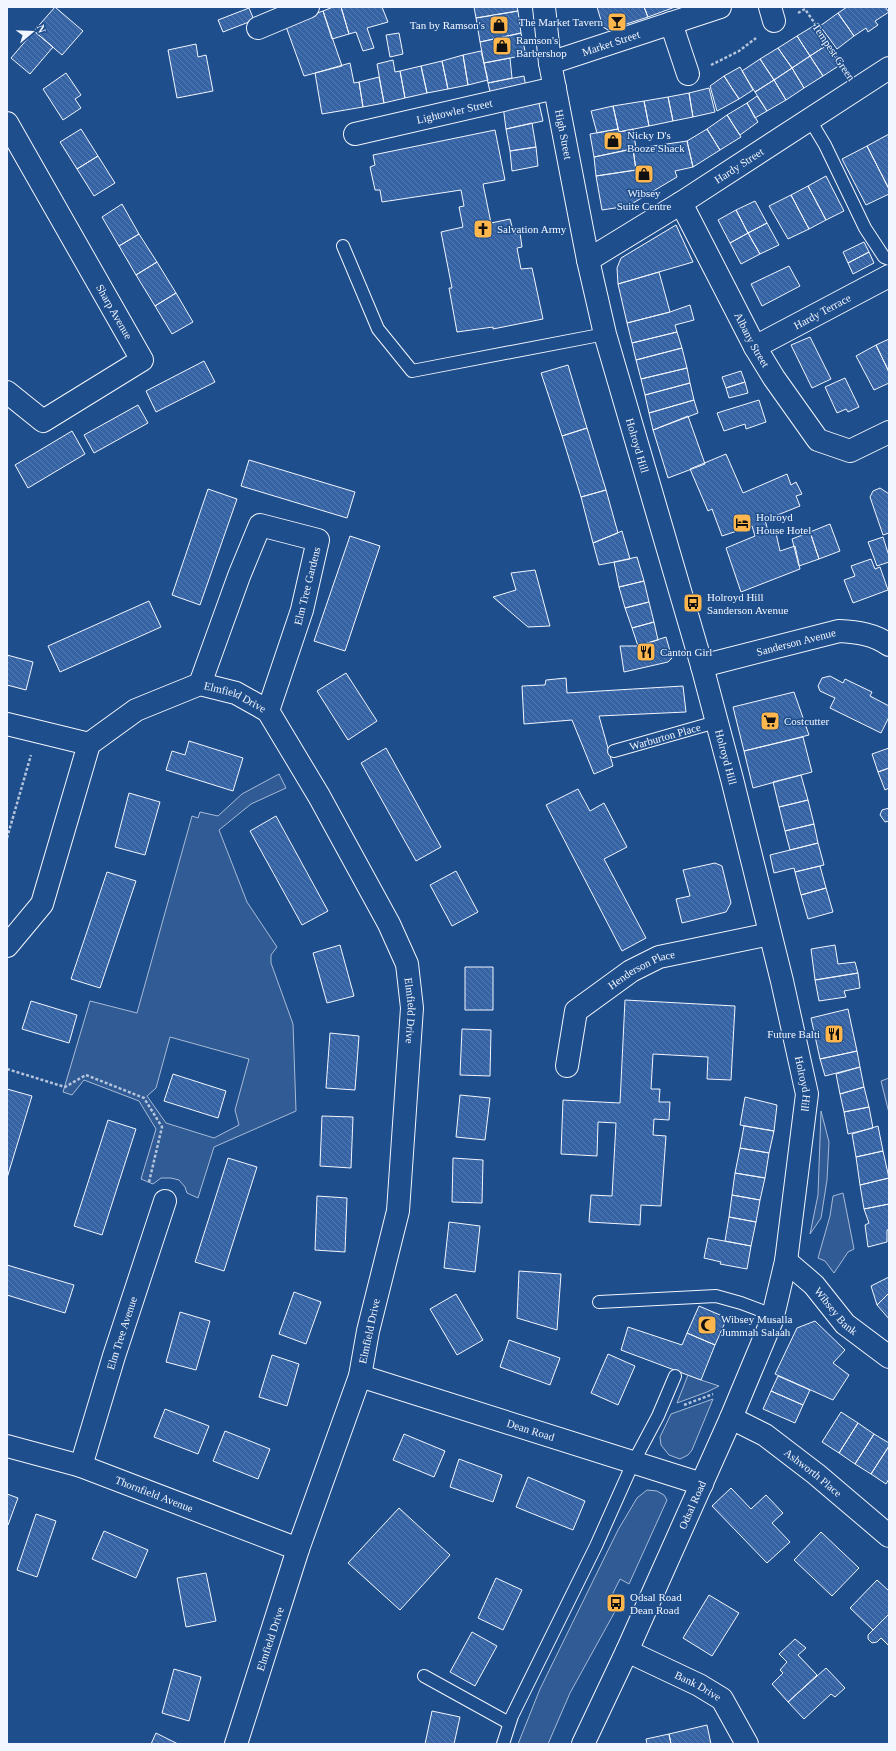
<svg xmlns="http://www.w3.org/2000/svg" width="896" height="1751" viewBox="0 0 896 1751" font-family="'Times New Roman',serif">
  <defs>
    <pattern id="building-back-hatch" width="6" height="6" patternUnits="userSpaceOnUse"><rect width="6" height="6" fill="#3563a3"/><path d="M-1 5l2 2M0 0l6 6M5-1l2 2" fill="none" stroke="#537ab1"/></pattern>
  </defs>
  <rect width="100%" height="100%" fill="#1f4e8c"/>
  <!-- built -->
  <path fill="#305b95" stroke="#a8bbd7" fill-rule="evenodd" d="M279 774 286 788 251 804 219 830 247 902 277 947 271 955V963L293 1024 296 1111 214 1147 198 1198 187 1193 185 1187 179 1180 171 1178H161L153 1184 141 1179 156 1129 139 1101 84 1080 72 1095 63 1092 90 1001 137 1013 192 816 198 818 200 812 218 816 242 794ZM170 1037 249 1059 235 1110 239 1125 214 1138 166 1123 147 1096 156 1088Z
    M889 1078V1113L881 1081Z
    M821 1111 829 1142 827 1180 821 1218 810 1234 818 1195Z
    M843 1193 854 1249 848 1252 834 1273 825 1261 818 1258 830 1216 833 1196Z
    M688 1375 701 1380 719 1386 707 1392 677 1403Z
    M713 1399 692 1450 688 1455 680 1459 669 1455 661 1445 660 1437 671 1414Z
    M647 1490 657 1491 664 1495 667 1500 629 1584 620 1579 609 1601 618 1606 570 1693 548 1744H518L540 1689 618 1530 637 1498Z"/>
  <!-- building -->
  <path fill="url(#building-back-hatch)" stroke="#f2f6ff" d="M55 7 83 31 62 55 34 31Z
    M333 7H341L349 34 332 39 323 11Z
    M341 7H382L388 22 367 28 374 48 363 51 356 32 349 34Z
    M474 7H517L518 11 476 18Z
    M597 7H644L648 17 608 30 603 27Z
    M644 7H675L648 17Z
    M847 7H885L889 12 875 21 878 25 868 32 866 28 854 36 838 13Z
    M249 8 254 20 223 32 218 20Z
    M323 11 342 66 304 76 285 24Z
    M518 11 521 33 480 42 476 18Z
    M838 13 854 36 837 49 820 26Z
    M815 25 827 45 810 56 797 36Z
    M34 31 53 47 30 74 11 58Z
    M399 33 403 54 390 57 386 35Z
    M521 33 526 55 484 63 480 42Z
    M797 36 810 56 792 68 778 48Z
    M196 44 198 57 206 55 213 91 177 98 168 50Z
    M827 45 840 65 823 76 810 56Z
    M778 48 792 68 774 80 760 59Z
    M481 51 488 80 468 85 463 55Z
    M463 55 468 85 448 89 442 61Z
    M810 56 823 76 804 88 792 68Z
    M510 58 512 78 488 83 484 63Z
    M760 59 774 80 755 92 742 71Z
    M393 60 395 72 400 71 405 98 384 103 377 64Z
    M442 61 448 89 427 93 421 66Z
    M350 63 354 83 359 82 363 107 322 114 315 73Z
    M421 66 427 93 405 98 400 71Z
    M740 67 753 90 739 99 724 76Z
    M792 68 804 88 786 100 774 80Z
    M66 73 81 95 75 99 81 108 63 120 43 89Z
    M524 76 527 93 491 96 488 83Z
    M724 76 739 99 717 111 710 86Z
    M379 77 384 103 363 107 359 82Z
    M774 80 786 100 767 111 755 92Z
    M709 88 715 112 693 117 689 93Z
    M689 93 693 117 673 121 668 97Z
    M757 96 767 111 755 118 747 103Z
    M668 97 673 121 649 126 644 101Z
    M538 99 543 121 506 129 503 106Z
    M644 101 649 126 619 132 613 106Z
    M747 103 758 122 740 135 727 115Z
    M613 106 618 129 597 133 591 111Z
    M727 115 741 137 720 150 707 129Z
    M532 123 536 147 510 151 506 129Z
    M81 129 98 156 77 169 60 142Z
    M618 129 619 132 633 129 636 148 594 157 590 134Z
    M707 129 720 150 693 167 687 141Z
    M495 130 505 180 483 184 491 223 510 219 514 234 520 233 522 247 517 248 521 269 532 268 543 319 493 329V327L457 332 449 288H452L441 232 463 227 459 207 464 206 461 190 382 202 380 190H375L370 167 375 165 373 155Z
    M889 134V189L867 146Z
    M687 141 693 167 675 171 677 177 628 206 602 210 596 176 636 170 633 149Z
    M867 146 889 189V194L866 205 842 159Z
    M536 147 538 166 512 171 510 151Z
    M633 149 636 170 596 176 594 157Z
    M98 156 115 183 94 196 77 169Z
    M826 176 844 211 826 220 808 186Z
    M808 186 826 220 809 229 791 195Z
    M791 195 809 229 788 239 769 206Z
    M755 201 767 223 748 233 736 210Z
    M122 204 139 234 119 246 102 217Z
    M736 210 748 233 730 243 718 220Z
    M767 223 779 245 760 254 748 233Z
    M676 225 693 262 618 284 617 268 621 258Z
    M748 233 760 254 741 264 730 243Z
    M139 234 157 262 136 275 119 246Z
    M864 242 869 252 848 263 843 252Z
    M869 252 874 263 853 274 848 263Z
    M157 262 176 293 155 306 136 275Z
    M789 266 800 286 762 306 751 284Z
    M659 272 670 312 627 323 618 284Z
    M176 293 193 322 172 334 155 306Z
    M690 305 694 320 675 325 677 332 632 343 627 323 670 312Z
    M677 332 682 348 636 360 632 343Z
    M810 337 831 379 812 388 791 345Z
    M889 339V372L876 345Z
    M876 345 889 372V383L874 390 856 356Z
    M682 348 687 368 641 379 636 360Z
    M204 361 215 382 156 412 146 391Z
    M568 365 587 428 562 436 541 373Z
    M687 368 690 383 645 395 641 379Z
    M741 371 745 382 726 388 722 377Z
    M845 378 859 407 848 412 846 409 837 413 825 387Z
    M745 382 748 393 729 398 726 388Z
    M690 383 694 400 649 413 645 395Z
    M694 400 698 413 653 430 649 413Z
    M759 400 766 422 746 429 745 424 724 431 717 413Z
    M138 405 148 423 94 453 84 435Z
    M688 416 705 464 668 478 653 430Z
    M587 428 606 490 581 497 562 436Z
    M72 431 85 454 28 488 15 465Z
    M726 454 743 493 787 474 791 485 796 482 802 494 796 496 800 506 765 520 768 531 775 529 780 551 795 546 800 569 741 592 726 548 755 536 752 526 722 536 712 509 708 511 690 469Z
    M249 460 355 492 347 518 241 486Z
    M880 488 889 494V533L883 535 870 497 873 491Z
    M208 489 237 499 200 605 172 595Z
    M606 490 618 533 593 543 581 497Z
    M830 524 840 551 819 559 810 532Z
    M622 531 630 559 599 565 593 543Z
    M810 532 819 559 799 566 792 539Z
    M350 536 380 546 345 651 314 641Z
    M883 537 889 556V562L877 566 868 542Z
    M637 557 644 581 619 587 614 562Z
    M871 559 875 569 880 567 888 590 853 603 844 580 855 576 851 566Z
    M535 570 550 626 528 627 493 597 516 590 511 573Z
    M644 581 649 602 625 608 619 587Z
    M149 601 161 627 60 672 48 646Z
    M649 602 654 622 632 628 625 608Z
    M654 622 658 640 638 646 632 628Z
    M666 637 672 658 668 662 624 672 620 646H638Z
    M7 655 33 662 26 690 7 685Z
    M346 673 377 721 348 740 317 691Z
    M830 676 843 683 845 679 872 692 870 696 889 706V717L881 733 830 708 835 698 820 691 818 686 822 678Z
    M566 678 567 693 683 686 686 712 599 716 613 766 594 774 572 720 524 724 522 686 545 685 546 680Z
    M794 692 809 735 744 751 733 707Z
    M803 737 812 772 753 788 744 751Z
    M189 741 243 758 233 791 166 770 172 751 185 755Z
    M386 748 441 847 416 861 361 763Z
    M889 748V768L878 772 872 754Z
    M889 768V788L885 790 878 772Z
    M801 775 808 800 779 807 773 782Z
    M578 789 590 811 604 803 627 847 604 859 646 938 622 951 546 805Z
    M129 793 160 802 145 855 115 847Z
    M808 800 814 824 785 831 779 807Z
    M889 808V821L885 822 880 815 882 810Z
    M276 816 328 911 302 925 250 831Z
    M814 824 818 843 790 850 785 831Z
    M818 843 824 865 795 872 794 868 774 873 770 855Z
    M715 863 722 866 731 903 726 912 682 923 676 899 690 896 683 870Z
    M820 866 826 888 801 895 795 872Z
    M456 871 478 912 452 926 430 885Z
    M107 872 136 881 100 988 71 979Z
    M826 888 833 912 808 919 801 895Z
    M340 945 354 996 327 1003 313 953Z
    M835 945 838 964 855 962 858 973 815 980 811 949Z
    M465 967H493V1010H465Z
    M858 973 860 988 844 991 846 997 819 1001 815 980Z
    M625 1000 735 1006 731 1080 707 1079 708 1057 653 1054 651 1089H660L659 1102H670L669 1120 654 1119 653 1135 666 1136 661 1206 641 1205 640 1225 589 1222 591 1195 612 1196 616 1123 598 1122 597 1156 561 1154 563 1100 620 1103Z
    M31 1001 77 1015 69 1043 22 1029Z
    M848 1009 857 1051 820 1059 811 1018Z
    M462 1029 491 1030 490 1076 460 1075Z
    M330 1033 359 1036 355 1090 326 1088Z
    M857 1051 860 1067 825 1076 820 1059Z
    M860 1067 864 1087 840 1094 836 1074Z
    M173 1074 226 1091 218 1118 164 1101Z
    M864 1087 869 1107 844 1112 840 1094Z
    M7 1089 32 1096 7 1178Z
    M460 1095 490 1098 485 1140 456 1137Z
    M745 1097 777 1105 774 1131 740 1125Z
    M869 1107 873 1128 848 1134 844 1112Z
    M322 1116 353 1117 351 1168 320 1166Z
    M108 1120 136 1129 102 1235 74 1226Z
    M744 1126 774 1131 769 1153 740 1148Z
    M878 1126 883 1151 856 1157 852 1134Z
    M740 1148 769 1153 765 1178 735 1173Z
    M883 1151 889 1178 860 1185 856 1157Z
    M228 1158 257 1167 224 1271 195 1262Z
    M453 1158 483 1160 482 1203 452 1202Z
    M735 1173 765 1178 760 1200 732 1195Z
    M889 1178V1204L864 1209 860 1185Z
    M732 1195 760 1200 756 1222 729 1217Z
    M317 1196 347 1198 345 1252 315 1250Z
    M889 1204V1230H887V1242L868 1247 865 1225 869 1223 864 1209Z
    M729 1217 756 1222 751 1246 725 1241Z
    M449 1222 480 1226 475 1272 444 1268Z
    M708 1238 751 1246 747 1269 720 1264 721 1262 704 1258Z
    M7 1265 74 1285 65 1313 7 1295Z
    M519 1271 561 1274 557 1330 517 1318Z
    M889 1277V1293L877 1305 871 1286Z
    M294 1292 321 1302 306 1344 279 1334Z
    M889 1293V1319L877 1305Z
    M456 1294 483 1340 457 1355 430 1309Z
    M699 1306 727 1318 715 1345 687 1333Z
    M180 1312 210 1321 196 1370 166 1362Z
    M815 1321 845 1350 833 1363 849 1375 833 1400 775 1374 797 1328Z
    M628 1327 682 1345 687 1333 715 1345 701 1380 621 1350Z
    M509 1340 560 1358 550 1385 500 1367Z
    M608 1354 635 1366 618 1405 591 1393Z
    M272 1355 299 1364 287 1406 259 1397Z
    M778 1376 810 1390 803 1405 771 1391Z
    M771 1391 803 1405 795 1423 763 1409Z
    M165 1409 209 1426 198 1454 154 1437Z
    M841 1412 858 1423 839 1453 822 1442Z
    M858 1423 874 1434 855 1464 839 1453Z
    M225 1431 270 1449 258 1479 213 1461Z
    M404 1434 445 1451 434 1477 393 1460Z
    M874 1434 889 1443V1446L871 1474 855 1464Z
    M889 1446V1479L886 1484 871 1474Z
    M459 1459 502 1475 493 1502 450 1487Z
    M528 1477 585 1501 573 1530 516 1507Z
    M731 1488 751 1509 766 1495 783 1513 772 1523 790 1542 767 1563 712 1506Z
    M7 1494 18 1498 8 1525H7Z
    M399 1508 450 1555 400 1610 348 1563Z
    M36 1514 56 1521 37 1577 17 1570Z
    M104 1531 148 1550 136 1578 92 1559Z
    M821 1532 859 1568 832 1596 794 1560Z
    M206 1573 216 1621 186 1627 177 1578Z
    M496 1578 522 1590 503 1630 478 1618Z
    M877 1580 889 1591V1614L873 1630 850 1608Z
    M709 1595 739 1613 712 1656 683 1638Z
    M889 1614V1646L881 1638 877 1642 872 1643 868 1639V1635Z
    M472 1632 497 1646 475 1686 450 1672Z
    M795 1639 806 1648 798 1655 817 1675 788 1702 772 1684 783 1673 780 1670 787 1662 779 1654Z
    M826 1668 845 1688 835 1697 831 1694 804 1719 788 1702Z
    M174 1669 201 1677 189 1721 162 1713Z
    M432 1711 460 1717 454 1744H425Z
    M707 1725 711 1744H671L669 1734Z
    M156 1733 178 1744H151Z
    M669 1734 671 1744H647L646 1739Z"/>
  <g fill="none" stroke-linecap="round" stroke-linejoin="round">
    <!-- lane casing -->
    <g stroke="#f2f6ff" stroke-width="14">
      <g id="lane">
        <path d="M810 120 825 145 865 228 884 257 889 259"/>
        <path d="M343 246 378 329 412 371 605 334"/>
        <path id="s1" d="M614 751 716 722"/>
        <path d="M599 1302 716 1296 741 1303 773 1315"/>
        <path d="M424 1676 509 1723"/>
        <path d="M503 1744 512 1716 596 1546 633 1463 658 1416 675 1376"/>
      </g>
    </g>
    <!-- street casing -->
    <g stroke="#f2f6ff" stroke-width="24">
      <g id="street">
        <path d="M770 7 774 21"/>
        <path d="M671 23 688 74"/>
        <path d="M258 28 308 7"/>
        <path id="s2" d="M550 63 720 7"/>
        <path id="s3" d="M7 123 142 360 43 421 7 392"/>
        <path id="s4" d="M355 134 555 88"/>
        <path id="s5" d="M681 203 755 347 774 378 818 440 850 451 889 432"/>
        <path id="s6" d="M588 260 681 203 889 68"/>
        <path id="s7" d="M755 347 889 276"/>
        <path id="s8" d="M702 666 839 631C857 632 874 634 889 645"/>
        <path d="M200 684 239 576 260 525 318 540 302 610 268 711"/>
        <path d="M7 724 89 744"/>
        <path id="s9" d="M7 946 42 904 89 744 136 710 200 684 236 693 268 711 319 796 389 924 407 964 412 1008 398 1211 368 1331 360 1376 298 1549 236 1744"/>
        <path id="s10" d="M567 1066 576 1011 631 971 659 957 770 934"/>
        <path id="s11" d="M786 1261 814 1285 845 1324 889 1357"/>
        <path id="s12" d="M360 1376 702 1484"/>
        <path id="s13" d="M731 1418 765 1435 816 1474 889 1536"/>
        <path id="s14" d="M7 1446 81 1466 298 1549"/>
        <path id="s15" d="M81 1466 114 1356 165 1201"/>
        <path id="s16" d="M627 1651 699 1685 722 1699 747 1744"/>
      </g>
    </g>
    <!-- secondary casing -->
    <g stroke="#f2f6ff" stroke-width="24">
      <g id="secondary">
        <path id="s17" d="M544 7 550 63 588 260 605 334 702 666 732 779 782 981 807 1094 786 1261 772 1320 731 1418 627 1651 583 1744"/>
      </g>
    </g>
    <!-- path -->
    <path stroke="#b3c4dc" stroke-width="2.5" stroke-dasharray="3 2" stroke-linecap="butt" d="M798 13 805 9 845 68
      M711 65 739 51 756 38
      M7 838 31 755
      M7 1069 65 1087 86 1075 144 1098 162 1127 149 1182
      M684 1405 713 1394"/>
    <!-- lane -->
    <use href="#lane" stroke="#1f4e8c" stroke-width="12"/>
    <!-- street -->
    <use href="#street" stroke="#1f4e8c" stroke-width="22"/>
    <!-- secondary -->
    <use href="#secondary" stroke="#1f4e8c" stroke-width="22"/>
  </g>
  <!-- icons -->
  <defs>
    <g id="bar-square" transform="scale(1)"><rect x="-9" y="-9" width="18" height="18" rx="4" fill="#ffb74d" stroke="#1f4e8c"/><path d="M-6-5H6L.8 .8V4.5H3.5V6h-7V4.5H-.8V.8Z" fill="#111"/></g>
    <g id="shop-square" transform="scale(1)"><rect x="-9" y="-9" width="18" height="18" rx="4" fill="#ffb74d" stroke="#1f4e8c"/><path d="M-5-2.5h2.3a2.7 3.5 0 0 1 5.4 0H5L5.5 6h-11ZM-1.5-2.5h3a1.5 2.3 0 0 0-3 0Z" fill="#111"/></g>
    <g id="church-square" transform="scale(1)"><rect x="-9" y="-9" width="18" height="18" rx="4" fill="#ffb74d" stroke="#1f4e8c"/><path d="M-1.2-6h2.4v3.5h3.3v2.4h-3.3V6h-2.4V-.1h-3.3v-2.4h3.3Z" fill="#111"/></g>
    <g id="hotel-square" transform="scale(1)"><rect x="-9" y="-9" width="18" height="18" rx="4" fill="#ffb74d" stroke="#1f4e8c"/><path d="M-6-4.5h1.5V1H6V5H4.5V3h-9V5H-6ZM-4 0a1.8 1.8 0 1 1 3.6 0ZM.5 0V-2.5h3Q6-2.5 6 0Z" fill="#111"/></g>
    <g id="bus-square" transform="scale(1)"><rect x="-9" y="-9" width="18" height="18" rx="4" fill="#ffb74d" stroke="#1f4e8c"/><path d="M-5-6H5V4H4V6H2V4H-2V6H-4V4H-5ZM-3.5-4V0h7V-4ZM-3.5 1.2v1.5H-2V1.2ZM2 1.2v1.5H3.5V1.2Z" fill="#111"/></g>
    <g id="restaurant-square" transform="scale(1)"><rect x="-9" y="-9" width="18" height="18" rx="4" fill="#ffb74d" stroke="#1f4e8c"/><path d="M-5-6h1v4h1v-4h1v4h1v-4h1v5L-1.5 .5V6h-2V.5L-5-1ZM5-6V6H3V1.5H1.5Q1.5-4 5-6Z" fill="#111"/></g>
    <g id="supermarket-square" transform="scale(1)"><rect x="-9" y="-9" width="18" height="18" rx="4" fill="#ffb74d" stroke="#1f4e8c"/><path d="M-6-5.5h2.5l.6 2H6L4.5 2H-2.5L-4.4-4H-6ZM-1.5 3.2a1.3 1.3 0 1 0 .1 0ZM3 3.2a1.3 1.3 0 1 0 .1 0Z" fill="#111"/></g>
    <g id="mosque-square" transform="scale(1)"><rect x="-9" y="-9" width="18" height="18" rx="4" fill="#ffb74d" stroke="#1f4e8c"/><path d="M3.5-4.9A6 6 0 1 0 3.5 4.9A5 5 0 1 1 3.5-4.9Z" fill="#111"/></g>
  </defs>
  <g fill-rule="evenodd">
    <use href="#bar-square" x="617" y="22"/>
    <use href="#shop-square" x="499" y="25"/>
    <use href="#shop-square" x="502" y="46"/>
    <use href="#shop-square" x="613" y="141"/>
    <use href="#shop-square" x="644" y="174"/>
    <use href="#church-square" x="483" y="229"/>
    <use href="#hotel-square" x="742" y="523"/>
    <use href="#bus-square" x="693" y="603"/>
    <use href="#restaurant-square" x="646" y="652"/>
    <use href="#supermarket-square" x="770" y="721"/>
    <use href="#restaurant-square" x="834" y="1034"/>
    <use href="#mosque-square" x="707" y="1325"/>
    <use href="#bus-square" x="616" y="1603"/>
  </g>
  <g text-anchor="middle" stroke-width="3" stroke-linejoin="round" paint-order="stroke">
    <!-- poi labels -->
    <g font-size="11" fill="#f2f6ff" stroke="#1f4e8c" text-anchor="start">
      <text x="603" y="26" text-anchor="end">The Market Tavern</text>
      <text x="485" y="29" text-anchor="end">Tan by Ramson's</text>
      <text x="516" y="44">Ramson's<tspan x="516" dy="13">Barbershop</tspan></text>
      <text x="627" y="139">Nicky D's<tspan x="627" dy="13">Booze Shack</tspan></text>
      <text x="644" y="197" text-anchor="middle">Wibsey<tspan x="644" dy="13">Suite Centre</tspan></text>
      <text x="497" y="233">Salvation Army</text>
      <text x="756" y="521">Holroyd<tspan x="756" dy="13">House Hotel</tspan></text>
      <text x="707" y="601">Holroyd Hill<tspan x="707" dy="13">Sanderson Avenue</tspan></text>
      <text x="660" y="656">Canton Girl</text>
      <text x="784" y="725">Costcutter</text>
      <text x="820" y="1038" text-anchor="end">Future Balti</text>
      <text x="721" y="1323">Wibsey Musalla<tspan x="721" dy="13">Jummah Salaah</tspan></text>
      <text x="630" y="1601">Odsal Road<tspan x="630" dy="13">Dean Road</tspan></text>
    </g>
    <!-- street labels -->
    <g font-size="11" fill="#f2f6ff" stroke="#1f4e8c">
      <text dy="4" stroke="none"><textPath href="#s2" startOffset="64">Market Street</textPath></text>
      <text transform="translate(834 52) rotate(56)" y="4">Tempest Green</text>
      <text dy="4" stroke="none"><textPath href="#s4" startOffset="102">Lightowler Street</textPath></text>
      <text dy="4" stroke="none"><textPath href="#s17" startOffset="129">High Street</textPath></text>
      <text dy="4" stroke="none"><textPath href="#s6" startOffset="178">Hardy Street</textPath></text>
      <text dy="4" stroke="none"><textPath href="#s3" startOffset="217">Sharp Avenue</textPath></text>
      <text dy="4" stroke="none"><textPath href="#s7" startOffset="76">Hardy Terrace</textPath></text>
      <text dy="4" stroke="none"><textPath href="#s5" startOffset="154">Albany Street</textPath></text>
      <text dy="4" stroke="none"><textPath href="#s17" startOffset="449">Holroyd Hill</textPath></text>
      <text transform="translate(307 586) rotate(-76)" y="4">Elm Tree Gardens</text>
      <text dy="4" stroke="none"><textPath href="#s8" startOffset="97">Sanderson Avenue</textPath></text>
      <text dy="4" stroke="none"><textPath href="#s9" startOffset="386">Elmfield Drive</textPath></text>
      <text dy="4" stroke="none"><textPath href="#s1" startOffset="53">Warburton Place</textPath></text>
      <text dy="4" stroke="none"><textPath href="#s17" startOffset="773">Holroyd Hill</textPath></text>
      <text dy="4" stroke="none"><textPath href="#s10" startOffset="134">Henderson Place</textPath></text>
      <text dy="4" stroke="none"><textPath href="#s9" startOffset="758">Elmfield Drive</textPath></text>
      <text dy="4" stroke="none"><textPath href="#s17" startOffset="1109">Holroyd Hill</textPath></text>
      <text dy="4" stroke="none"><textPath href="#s11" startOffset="71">Wibsey Bank</textPath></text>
      <text transform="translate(369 1331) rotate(-78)" y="4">Elmfield Drive</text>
      <text dy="4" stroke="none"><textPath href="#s15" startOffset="139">Elm Tree Avenue</textPath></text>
      <text dy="4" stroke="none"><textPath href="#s12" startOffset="179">Dean Road</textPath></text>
      <text dy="4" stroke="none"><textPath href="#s13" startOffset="99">Ashworth Place</textPath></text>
      <text dy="4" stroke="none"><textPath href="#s14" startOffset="155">Thornfield Avenue</textPath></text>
      <text transform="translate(692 1505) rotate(-66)" y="4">Odsal Road</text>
      <text transform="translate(270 1639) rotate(-72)" y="4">Elmfield Drive</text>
      <text dy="4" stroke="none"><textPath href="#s16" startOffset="79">Bank Drive</textPath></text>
    </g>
  </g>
  <!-- border -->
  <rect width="896" height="1751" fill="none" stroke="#f2f6ff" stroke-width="16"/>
  <!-- north arrow -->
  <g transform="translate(32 32) rotate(71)" stroke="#1f4e8c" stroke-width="3" paint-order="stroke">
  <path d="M0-3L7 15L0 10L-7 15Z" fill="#f2f6ff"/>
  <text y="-6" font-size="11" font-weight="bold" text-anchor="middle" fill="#f2f6ff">N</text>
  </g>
</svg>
